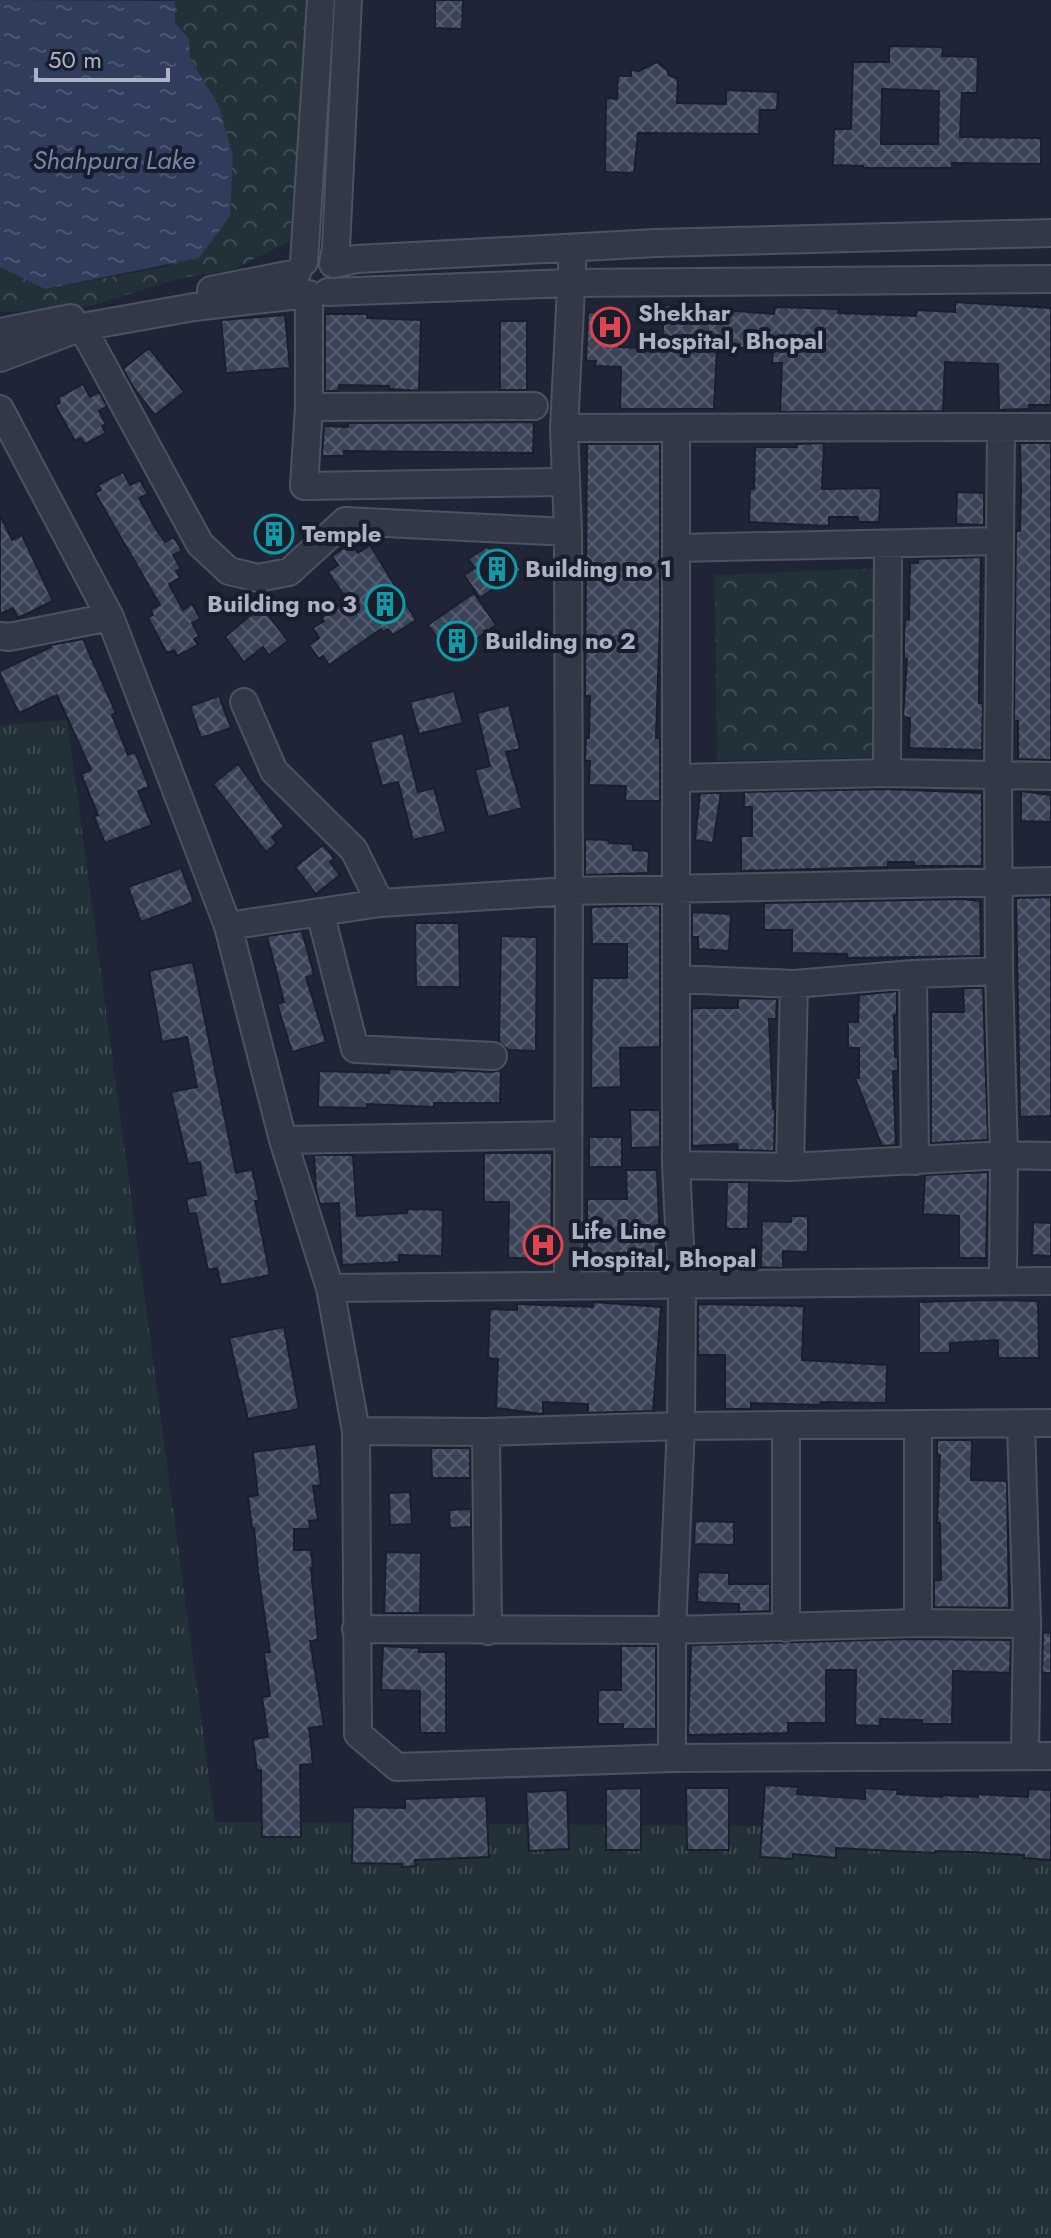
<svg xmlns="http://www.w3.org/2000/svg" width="1051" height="2238" viewBox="0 0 1051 2238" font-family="Jost,sans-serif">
  <defs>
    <pattern id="grass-tufts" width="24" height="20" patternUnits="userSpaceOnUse" patternTransform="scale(2)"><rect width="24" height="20" fill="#213137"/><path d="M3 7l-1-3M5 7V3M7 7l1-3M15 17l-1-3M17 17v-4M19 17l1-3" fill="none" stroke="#3f4c52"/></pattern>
    <pattern id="park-crowns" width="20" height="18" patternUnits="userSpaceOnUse" patternTransform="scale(2)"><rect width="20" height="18" fill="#213137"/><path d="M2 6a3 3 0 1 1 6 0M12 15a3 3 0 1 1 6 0" fill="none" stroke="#3f4c52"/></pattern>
    <pattern id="water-ripples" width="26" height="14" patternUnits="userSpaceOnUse" patternTransform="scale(2)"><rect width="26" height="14" fill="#303c5c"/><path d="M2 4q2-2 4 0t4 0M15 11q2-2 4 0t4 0" fill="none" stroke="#4b5672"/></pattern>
    <pattern id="building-cross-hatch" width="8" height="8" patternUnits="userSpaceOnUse" patternTransform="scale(2)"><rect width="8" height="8" fill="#3a4357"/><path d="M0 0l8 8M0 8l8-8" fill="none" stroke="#545c6e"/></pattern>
  </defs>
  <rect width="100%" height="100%" fill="#1f2536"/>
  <!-- grass -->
  <path fill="url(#grass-tufts)" d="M67 720 215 1822 1051 1828V2238H0V725Z"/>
  <!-- park -->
  <path fill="url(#park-crowns)" d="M170 0H306L294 239 232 270 181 278 81 309 0 312V267L46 289 170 266 218 104 190 59 189 39 175 23V1Z
    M885 568 879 757 717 761 715 575Z"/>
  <!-- water -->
  <path fill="url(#water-ripples)" d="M0 0 175 1V23L189 39 190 59 218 104 233 156 230 216 199 258 45 289 0 267Z"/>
  <!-- building -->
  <path fill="url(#building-cross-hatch)" stroke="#1a1f2d" stroke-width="2" fill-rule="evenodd" d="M435 0H463L462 29 435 28Z
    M889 46 943 47 942 56 978 57 977 93H962L960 137 1041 138V164L952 163V168H863V166L833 165 834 129H851L853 62H889ZM882 89 939 91 938 144H881Z
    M657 62 668 71V75L678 79 677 103 726 104V90L778 92 777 110H760L759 134 638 133 634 173 605 172 606 98 617 99 618 76H631V70L639 71Z
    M955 302 1051 308V405H1029V409L999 410 998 364 945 362 943 411 780 412 782 363H772L773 349 717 347 714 409H620L621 367 595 366 596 361H586L588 312 620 314 619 347 662 349 664 305 774 314 775 307 839 309 838 313 916 316 917 310 955 312Z
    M325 314H367V318L421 320 419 391 389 389V386L339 385 338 391H325Z
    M285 315 290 368 226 373 221 320Z
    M500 321H527V390H500Z
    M149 348 184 392 155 415 133 387 123 369Z
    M83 384 90 397 99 392 107 406 99 411 106 424 102 426 106 433 85 444 81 438 75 441 55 405 60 403 58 398Z
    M534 422 533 453 344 451V456H322L324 426 348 427V423Z
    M824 443 822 489 881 488 879 522H858V517H829V526L749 522 750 489H754L755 447H797V444Z
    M1020 443H1051V760L1018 759V721H1014L1016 531H1020L1021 491Z
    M587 444H660V620L656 738H660V801H625L626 786 589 785 590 761H585L586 738H589L590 696H585Z
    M123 472 130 485 140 480 148 494 139 498 156 529 165 542 174 537 182 551 173 555 181 569 176 571 180 578 169 584 183 610 192 604 200 618 192 623 199 636 194 639 198 645 177 656 174 650 167 653 148 618 153 615 150 610 160 605 95 493 101 490 98 485Z
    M957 492 984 493V525L956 524Z
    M0 515 12 540 22 535 53 601 18 618 13 608 0 614Z
    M290 523 291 544 259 546 258 525Z
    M351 543 358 553 370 545 416 620 393 635 388 629 383 632 381 629 329 665 323 656 319 659 309 645 319 638 313 628 324 621 321 618 347 600 328 572 338 565 332 556Z
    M488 546 495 556 506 548 521 570 480 598 464 575 475 568 468 559Z
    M981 557 979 683V703H983L982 750 909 748 910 718 903 717 907 659H904V639L905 619 909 620 910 563H918V559Z
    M474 593 496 625 451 657 428 625Z
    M261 606 288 641 269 655 263 647 244 662 225 637Z
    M83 639 116 713 112 715 128 755 135 752 149 787 138 791 152 825 105 843 94 817 98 815 81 774 91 770 57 695 19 713 0 674V671L51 647 50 645Z
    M454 691 463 723 419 734 410 702Z
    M219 696 231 728 201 738 190 706Z
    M509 705 520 749 506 752 522 808 488 817 475 770 490 766 477 713Z
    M403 733 418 792 434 788 446 832 413 840 398 782 382 786 370 742Z
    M238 764 284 827 272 837 277 843 266 852 213 784Z
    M887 789 982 793V866H914V862H888V867L741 871V836H752V807H744V792Z
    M1021 791 1051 795V822L1021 821Z
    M700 793H721L713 843 695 840Z
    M585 839 608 840 609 843 633 844V850L649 851 648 873 585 875Z
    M323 845 334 858 330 862 340 875 316 894 295 867Z
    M181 868 194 902 141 922 128 887Z
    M1051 897V1116L1020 1117 1016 898Z
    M962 899 980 901 981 956 847 958V954L792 953V930H764V903Z
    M660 905V1047L620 1048 621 1087 591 1088 592 978H627V944H592L591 907Z
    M692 912 731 914 729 951 698 949V937H692Z
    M415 923H459L460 987H416Z
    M302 931 314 975 306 977 326 1042 292 1052 277 1004 284 1002 267 936Z
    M501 936 537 937 536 1051 508 1050 499 1042Z
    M193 962 236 1173 252 1169 259 1200 255 1201 270 1275 221 1285 217 1268 208 1270 196 1213 189 1214 186 1199 206 1195 200 1162 188 1164 171 1092 197 1087 187 1037 162 1042 149 971Z
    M963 988H983L988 1140 931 1143V1012H964Z
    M897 991V1015H894L895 1057H898V1071H893L896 1145 882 1146 855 1078H859V1048H848V1022H858L859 995Z
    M738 998 777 999 776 1019H769L773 1109H775L774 1151 738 1150 737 1144 692 1146V1008H738Z
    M389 1069 454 1072V1070L492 1072 501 1070 500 1103H434V1107L367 1104V1108L318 1107 319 1071 389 1073Z
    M630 1110H660V1147L631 1148Z
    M589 1137H622V1167H589Z
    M484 1153H552L551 1258H508L509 1202H484Z
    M314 1155H353L357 1216 407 1213V1209L443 1210 442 1256 399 1255V1262L342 1265 339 1203 320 1204 316 1190Z
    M626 1170H657L661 1269 587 1268V1199H627Z
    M988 1172 986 1258H959V1216L923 1214 925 1175Z
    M727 1182H749L748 1229H726Z
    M791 1216H808V1252L783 1251V1268L761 1267 762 1221 791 1222Z
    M1033 1222 1051 1223V1256L1032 1255Z
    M988 1300 1038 1301 1039 1358H998V1340L950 1343V1353H919V1302Z
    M593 1302 661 1307 653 1411 588 1413V1404L543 1402V1414L496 1408 498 1359 488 1358 490 1309 517 1310V1304L593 1307Z
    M698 1304 804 1306 802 1360 887 1365 886 1403 821 1402 820 1405 751 1403V1409H725V1355H698Z
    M284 1327 299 1409 248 1419 229 1338Z
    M937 1440H972L971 1480 1007 1481 1009 1608 934 1607V1580H941L940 1523H937L940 1455H937Z
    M316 1444 321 1485 313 1486 318 1520 309 1521 310 1529H294V1550H311L313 1568H311L318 1640 310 1641 324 1726 309 1728 313 1764 300 1765 301 1837H262L261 1770 257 1771 253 1739 268 1737 262 1697 270 1696 264 1653 270 1652 258 1572 254 1528H252L248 1497 258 1495 253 1452Z
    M431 1448H470V1478H432Z
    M410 1492 412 1524 390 1525 389 1493Z
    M471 1509V1527L450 1528 449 1510Z
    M695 1521 734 1522V1545L694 1544Z
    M386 1552 421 1553 420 1613H384Z
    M698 1572 729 1573V1584H770V1611L739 1612V1604L697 1602Z
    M1043 1632 1051 1633V1673H1042Z
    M907 1639 1011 1640 1010 1673 953 1671 952 1724H922V1720L880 1719V1726L855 1725 856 1670H826V1723H788V1733L688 1735 691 1645Z
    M383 1646 419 1648V1652H446V1733H420V1691L381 1690Z
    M621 1646H656V1729H623V1724H598V1690H621Z
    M765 1785 798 1787 797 1794 865 1799V1788L898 1790 897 1794 942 1797V1795L978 1797V1794L1028 1797V1789L1051 1790V1860L1024 1858V1855L970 1852 935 1851V1853L836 1848V1858L793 1854V1859L760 1857Z
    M641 1788V1850H606V1789Z
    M686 1788H729V1850H687Z
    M567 1790 569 1849 529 1851 526 1792Z
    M486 1796 489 1857 415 1860 416 1866 402 1867V1864L352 1863 353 1807 405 1808V1799Z"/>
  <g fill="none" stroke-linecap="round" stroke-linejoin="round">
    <!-- minor casing -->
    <g stroke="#4d5262" stroke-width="30">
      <path id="minor" d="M348 0 336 248 333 264 357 259 656 243 1051 233
        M304 262 321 0
        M211 290 297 273
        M328 292 570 283 1051 279
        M82 327 200 544 229 571 258 578 289 572 345 521 568 532
        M0 332 71 318
        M0 358 82 327 194 307 309 294V407L304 486 564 482
        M309 407 534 406
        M0 409 110 617 228 926 283 1140 330 1288 356 1431 358 1734 397 1767 672 1758 1051 1756
        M564 428 1051 427
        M1001 428 998 775 999 971 1004 1155 1003 1281
        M676 548 1000 541
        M0 636 9 637 110 617
        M244 702 274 771 354 850 380 903
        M887 773 888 544
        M677 778 887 773 1051 776
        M320 912 355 1049 493 1056
        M228 926 380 903 569 891 1051 881
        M913 974 915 1161
        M677 979 794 984 913 974 999 971
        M283 1140 568 1135
        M676 1165 790 1167 1004 1155 1051 1156
        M790 1167 794 984
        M568 1285 569 891 568 532 564 428 573 248
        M330 1288 1051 1281
        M1021 1424 1027 1624 1025 1755
        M786 1427V1628
        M356 1431 486 1432 681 1426 1051 1423
        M486 1432 488 1631
        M918 1623V1424
        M356 1629 672 1630 918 1623 1027 1624
        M672 1758V1630L681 1426 682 1286 676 1165V428"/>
    </g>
    <!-- minor -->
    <use href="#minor" stroke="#323846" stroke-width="26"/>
  </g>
  <!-- icons -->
  <defs>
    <g id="hospital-ring" transform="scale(2)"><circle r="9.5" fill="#181d2b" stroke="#e0444e" stroke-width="1.5"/><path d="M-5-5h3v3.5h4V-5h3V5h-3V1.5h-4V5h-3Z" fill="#e0444e"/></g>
    <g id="building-ring" transform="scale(2)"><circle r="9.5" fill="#181d2b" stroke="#0f9aa8" stroke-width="1.5"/><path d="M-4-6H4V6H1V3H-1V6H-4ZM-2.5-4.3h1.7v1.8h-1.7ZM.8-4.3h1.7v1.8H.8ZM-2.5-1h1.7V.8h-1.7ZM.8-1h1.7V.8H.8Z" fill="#0f9aa8"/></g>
  </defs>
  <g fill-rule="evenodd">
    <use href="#hospital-ring" x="610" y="327"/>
    <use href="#building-ring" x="274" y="534"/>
    <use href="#building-ring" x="497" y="569"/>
    <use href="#building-ring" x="385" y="604"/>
    <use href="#building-ring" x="457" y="641"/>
    <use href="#hospital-ring" x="543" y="1245"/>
  </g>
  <g text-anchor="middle" stroke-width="8" stroke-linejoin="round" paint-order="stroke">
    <!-- poi labels -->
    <g font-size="24" font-weight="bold" fill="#acb2c4" stroke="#181d2b" text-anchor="start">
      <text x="638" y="321">Shekhar<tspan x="638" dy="28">Hospital, Bhopal</tspan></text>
      <text x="302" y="542">Temple</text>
      <text x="525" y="577">Building no 1</text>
      <text x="357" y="612" text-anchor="end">Building no 3</text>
      <text x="485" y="649">Building no 2</text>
      <text x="571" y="1239">Life Line<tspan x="571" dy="28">Hospital, Bhopal</tspan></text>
    </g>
    <!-- water labels -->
    <g font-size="26" font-style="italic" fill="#7384ad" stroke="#181d2b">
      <text x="114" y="169">Shahpura Lake</text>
    </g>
  </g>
  <!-- scale -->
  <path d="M36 68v12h132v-12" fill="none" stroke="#acb2c4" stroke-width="4"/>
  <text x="48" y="68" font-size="24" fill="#acb2c4" stroke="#181d2b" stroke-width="6" paint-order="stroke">50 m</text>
</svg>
